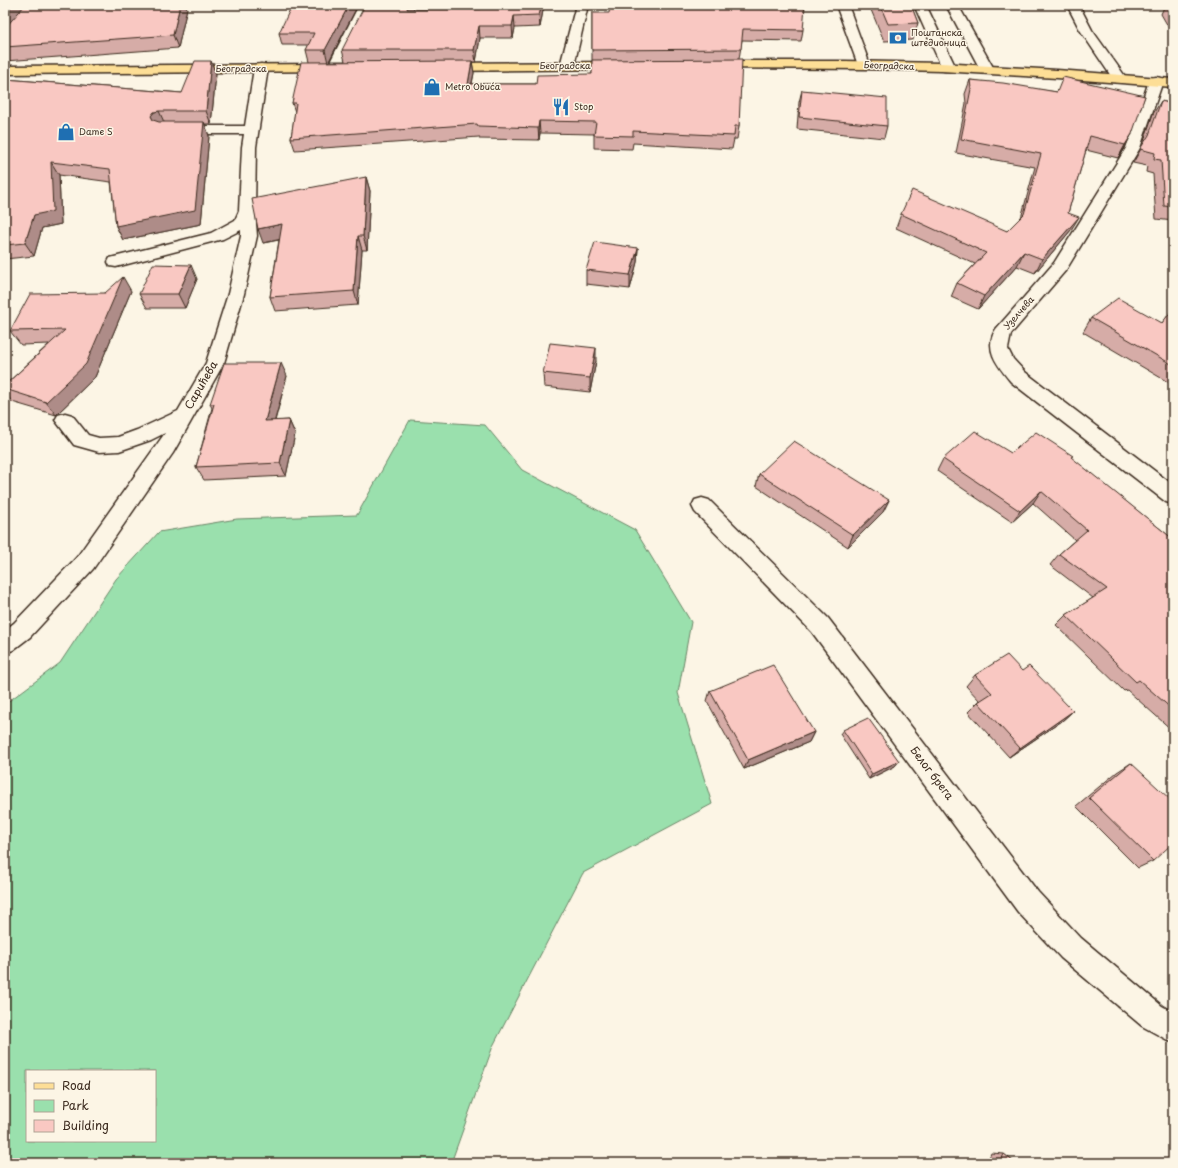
<svg xmlns="http://www.w3.org/2000/svg" width="1178" height="1168" viewBox="0 0 1178 1168" font-family="'Playpen Sans',sans-serif">
  <rect width="100%" height="100%" fill="#fcf5e5"/>
  <filter id="ink" filterUnits="userSpaceOnUse"><feTurbulence type="fractalNoise" baseFrequency=".025" numOctaves="2"/><feDisplacementMap in="SourceGraphic" scale="8" xChannelSelector="R" yChannelSelector="G"/><feConvolveMatrix kernelMatrix="1 2 1 2 8 2 1 2 1" color-interpolation-filters="sRGB"/></filter>
  <g filter="url(#ink)">
    <!-- green -->
    <path fill="#9ae0ad" stroke="#6a8566" fill-rule="evenodd" d="M410 420 485 425 522 470 635 530 691 622 678 693 712 804 583 873 493 1046 451 1163H5V704L60 663 116 579 159 532 237 519 357 515ZM27 1071H155V1141H27Z"/>
    <g fill="none" stroke-linecap="round" stroke-linejoin="round">
      <!-- minor casing -->
      <g stroke="#3b2a1e" stroke-width="3">
        <path id="minor" d="M359 5H371L341 68 339 71H329L327 68Z
          M576 5H588L574 66 572 69H562L560 66Z
          M836 5H848L870 65 869 68H859L858 65Z
          M914 5H926L956 68 954 71H944L942 68Z
          M946 5H958L994 69 992 72H982L980 69Z
          M1067 5H1079L1092 30 1127 79 1125 82H1115L1080 30Z
          M261 64 266 65 268 68 256 147 255 211 257 236 244 294 224 363 173 453 93 569 30 637 13 650 5 653V630L14 623 77 557 165 433 151 440 119 451 99 452 74 445 55 420 58 415 65 413 72 415 88 435 99 438 118 437 137 430 178 411 206 363 228 294 241 236V230L223 239 116 267 110 266 108 262 110 258 211 233 235 220 239 211 242 147 244 134H178L173 133 171 130 173 127 178 126H245L254 68 256 65Z
          M1156 77 1161 78 1163 81 1140 148 1066 270 1011 334 1008 349 1013 359 1025 372 1173 485V504L1166 502 1011 382C998 366 983 349 996 329L1054 263 1126 148 1149 81 1151 78Z
          M702 498 709 500 828 618 1038 892 1081 938 1162 1006 1173 1012V1043L1142 1026 1061 958 1018 912 812 632 695 512 692 506 695 500Z"/>
      </g>
      <!-- major casing -->
      <g stroke="#3b2a1e" stroke-width="3">
        <path id="major" d="M712 61H845L941 63 1057 70 1173 79V87L1057 78 941 71 864 69 707 68 706 65 707 62Z
          M622 62 627 63 629 66 627 69 442 71 437 70 435 67 437 64 442 63Z
          M330 64 335 65 337 68 335 71 5 74V66Z"/>
      </g>
      <!-- minor -->
      <use href="#minor" fill="#fcf5e5" fill-rule="evenodd"/>
      <!-- major -->
      <use href="#major" fill="#fdde96" fill-rule="evenodd"/>
    </g>
    <!-- wall -->
    <path fill="#d6aca7" stroke="#3b2a1e" d="M5 5 187 8 178 48 5 61Z
      M358 5 329 61H345L342 50 414 9H481L544 5 540 27 515 28 513 38H480L476 62H472L474 73 472 84H536L592 74V13L803 30 801 41 742 40 739 59V126L737 139H734L732 149 633 143 632 149 594 148V134L540 133 539 140 479 139V137L295 150 291 138 295 112 292 103 309 62 306 50 309 45H282L279 33Z
      M869 5H911L918 23 913 40 884 41Z
      M1165 5H1173V35L1161 14Z
      M211 61 216 74 211 124H205L209 136 201 224 123 240 116 226 111 182 59 175 61 224 42 228 34 256 5 259V79L182 93Z
      M970 80 1057 92 1145 96 1125 147 1118 158 1086 150 1068 213 1071 230 1035 273 1017 266 978 309 951 297 957 283 975 264 896 228 901 214 1007 231 1021 218 1035 167 956 153 966 103 965 94Z
      M802 90 887 126 884 138 797 129 799 102Z
      M1161 101 1173 104V221L1156 219 1153 174 1146 172 1147 166 1133 163 1142 147 1153 114Z
      M366 177 370 191 367 250H362L358 305 275 311 270 297 279 240 263 243Z
      M638 248 637 262 630 289 586 284V270Z
      M197 279 185 308H147L139 294Z
      M131 291 95 377 56 415 12 402 5 392V385L49 344 21 345 10 331 105 293Z
      M1173 309V385L1083 332 1091 318 1162 323Z
      M596 361 590 392 544 387 543 373Z
      M287 376 275 421 289 420 295 434 286 476 204 480 196 467 212 408 210 404Z
      M1011 453 1071 458 1173 539V731L1127 690 1124 691 1056 625 1066 615 1093 598 1050 565 1059 554 1075 540 1033 503 1012 522 937 471 943 459Z
      M759 474 889 500 883 512 848 547 756 486Z
      M1022 671 1073 711 1062 721 1009 757 968 712 978 702 980 701 966 686 975 675Z
      M710 691 814 732 809 742 744 769 707 701Z
      M843 730 899 761 895 766 869 779 840 734Z
      M1131 763 1153 861 1138 868 1076 806 1117 772Z
      M991 1153 1004 1154 1015 1163H987Z"/>
    <!-- shaded-wall -->
    <path fill="#ae8c88" stroke="#3b2a1e" d="M8 5H26L5 29V8Z
      M180 5H185L187 8 178 48 173 35Z
      M349 5H358L328 63 325 50Z
      M408 5H415L409 21 407 9Z
      M542 5H544L540 27 539 15Z
      M514 16 515 28 513 38 512 26Z
      M479 26 480 38 476 62 474 50Z
      M211 61 216 74 211 124 206 111Z
      M472 61 474 73 469 96 468 84Z
      M159 111 165 124 157 129 151 116 154 112Z
      M539 121 540 133 539 140 538 128Z
      M204 122 209 136 201 224 123 240 116 226Z
      M1132 134 1125 147 1118 158 1125 145Z
      M51 162 59 175 61 224 42 228 34 256 25 243Z
      M366 177 370 191 367 250 363 236Z
      M1079 217 1071 230 1035 273 1042 259Z
      M282 224 287 238 263 243 258 229Z
      M358 236 362 250 358 305 354 291Z
      M638 248 637 262 630 289V275Z
      M1024 252 1017 266 978 309 984 296Z
      M191 265 197 279 185 308 178 294Z
      M123 277 131 291 95 377 56 415 46 402Z
      M596 348V361L590 392V378Z
      M281 363 287 376 271 434 265 421Z
      M289 420 295 434 286 476 280 463Z
      M1041 491 1033 503 1012 522 1020 511Z
      M889 500 883 512 848 547 853 535Z
      M1073 711 1062 721 1009 757 1020 748Z
      M814 732 809 742 744 769 748 760Z
      M899 761 895 766 869 779 872 774Z"/>
    <!-- building -->
    <path fill="#f9c8c2" stroke="#3b2a1e" d="M5 5H8L5 8Z
      M25 5H180L173 35 5 47V28Z
      M292 5H349L325 50H306L314 33H279Z
      M365 5H408L407 9H481L483 5H542L539 15 514 16 512 26H479L474 50H342Z
      M610 5H805L803 30 743 29 741 49 592 50V13H609Z
      M880 5H911L918 23 888 24Z
      M742 59 739 126H735L734 136 633 131V136L594 135 596 122 539 121 538 128 478 126 477 124 291 138 296 103H292L301 62 472 61 468 84H536L537 75 592 74V60Z
      M195 61H211L206 111H159L154 112 151 116 153 120 159 122H204L195 210 116 226 110 169 51 162 53 211 34 215 25 243 5 245V79L182 93Z
      M1063 77 1145 96 1132 134 1125 145 1090 136 1068 213 1079 217 1042 259 1024 252 984 296 957 283 986 253 901 214 912 190 1007 231 1024 214 1041 154 961 139 971 89 970 80 1003 83 1057 92Z
      M802 90 887 98V126L799 117Z
      M1161 101 1173 104V207L1164 206 1161 160 1154 159 1155 153 1140 149 1149 135Z
      M366 177 363 236H358L354 291 270 297 282 224 258 229 252 199Z
      M595 242 638 248 630 275 586 270Z
      M153 264 191 265 178 294H139Z
      M123 277 86 364 46 402 5 389V385L65 330 10 331 30 294 105 293Z
      M1118 298 1162 323 1173 309V365L1091 318Z
      M550 343 596 348 590 378 543 373Z
      M224 363H281L265 421 289 420 280 463 196 467 214 404H210Z
      M975 431 1011 453 1036 432 1073 456 1071 457 1173 539V710L1139 680 1136 682 1066 615 1107 589 1059 554 1087 530 1041 491 1020 511 943 459Z
      M794 441 889 500 853 535 759 474Z
      M1007 655 1022 671 1029 666 1073 711 1020 748 978 702 992 693 975 675Z
      M773 665 814 732 748 760 710 691Z
      M868 718 899 761 872 774 843 730Z
      M1131 763 1173 802V843L1153 861 1089 798Z
      M1004 1154 1015 1163H1000Z"/>
  </g>
  <!-- icons -->
  <defs>
    <g id="bank-bare" transform="scale(1.38)"><path d="M-6-4H6V4H-6ZM0-2.3a2.3 2.3 0 1 0 0 4.6a2.3 2.3 0 1 0 0-4.6Z" fill="#1f6fb2" stroke="#fcf5e5" stroke-width="2.5" paint-order="stroke"/></g>
    <g id="shop-bare" transform="scale(1.38)"><path d="M-5-2.5h2.3a2.7 3.5 0 0 1 5.4 0H5L5.5 6h-11ZM-1.5-2.5h3a1.5 2.3 0 0 0-3 0Z" fill="#1f6fb2" stroke="#fcf5e5" stroke-width="2.5" paint-order="stroke"/></g>
    <g id="restaurant-bare" transform="scale(1.38)"><path d="M-5-6h1v4h1v-4h1v4h1v-4h1v5L-1.5 .5V6h-2V.5L-5-1ZM5-6V6H3V1.5H1.5Q1.5-4 5-6Z" fill="#1f6fb2" stroke="#fcf5e5" stroke-width="2.5" paint-order="stroke"/></g>
  </defs>
  <g fill-rule="evenodd">
    <use href="#bank-bare" x="898" y="38"/>
    <use href="#shop-bare" x="432" y="87"/>
    <use href="#restaurant-bare" x="561" y="107"/>
    <use href="#shop-bare" x="66" y="132"/>
  </g>
  <g text-anchor="middle" stroke-width="3" stroke-linejoin="round" paint-order="stroke">
    <!-- far-poi labels -->
    <g font-size="9" fill="#3b2a1e" stroke="#fcf5e5" text-anchor="start">
      <text x="911" y="36">Поштанска<tspan x="911" dy="10">штедионица</tspan></text>
      <text x="445" y="90">Metro Obuća</text>
      <text x="574" y="110">Stop</text>
      <text x="79" y="135">Dame S</text>
    </g>
    <!-- far-street labels -->
    <g font-size="9" fill="#3b2a1e" stroke="#fcf5e5">
      <text x="565" y="69">Београдска</text>
      <text transform="translate(889 66) rotate(2)" y="3">Београдска</text>
      <text x="241" y="72">Београдска</text>
      <text transform="translate(1019 313) rotate(-49)" y="3">Узелчева</text>
    </g>
    <!-- street labels -->
    <g font-size="11" fill="#3b2a1e" stroke="#fcf5e5">
      <text transform="translate(201 385) rotate(-60)" y="4">Сарићева</text>
      <text transform="translate(932 773) rotate(53)" y="4">Белог брега</text>
    </g>
  </g>
  <!-- margin -->
  <rect width="1178" height="1168" fill="none" stroke="#fcf5e5" stroke-width="20"/>
  <rect x="10" y="10" width="1158" height="1148" fill="none" stroke="#3b2a1e" stroke-width="1.5" filter="url(#ink)"/>
  <!-- legend -->
  <rect x="26" y="1070" width="130" height="72" fill="#fcf5e5" stroke="#afa495"/>
  <rect x="34" y="1083" width="20" height="6" fill="#fdde96" stroke="#afa495"/>
  <text x="62" y="1090" font-size="12" fill="#3b2a1e">Road</text>
  <rect x="34" y="1100" width="20" height="12" fill="#9ae0ad" stroke="#afa495"/>
  <text x="62" y="1110" font-size="12" fill="#3b2a1e">Park</text>
  <rect x="34" y="1120" width="20" height="12" fill="#f9c8c2" stroke="#afa495"/>
  <text x="62" y="1130" font-size="12" fill="#3b2a1e">Building</text>
</svg>
